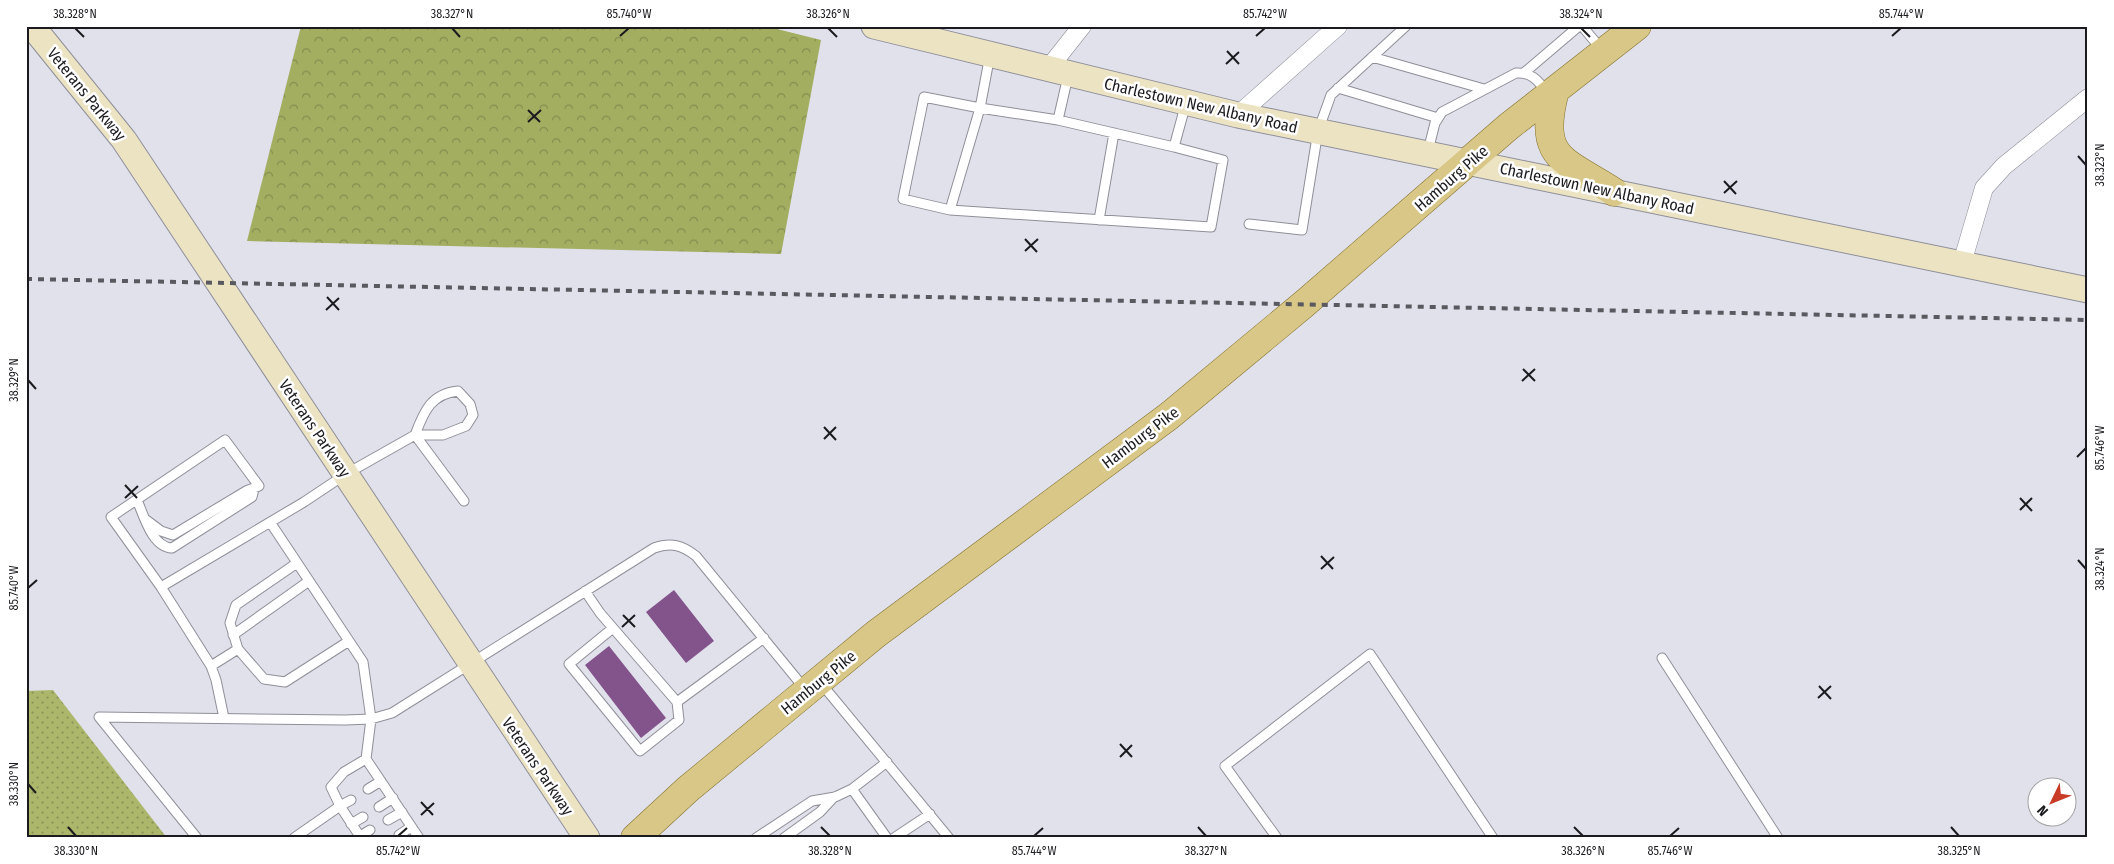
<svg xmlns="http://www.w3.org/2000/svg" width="2114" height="864" viewBox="0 0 2114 864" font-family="'Fira Sans Condensed',sans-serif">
  <defs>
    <pattern id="green-dots" width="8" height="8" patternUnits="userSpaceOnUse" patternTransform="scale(1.25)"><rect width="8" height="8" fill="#acb76b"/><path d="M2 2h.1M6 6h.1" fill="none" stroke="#8b9457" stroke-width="1.8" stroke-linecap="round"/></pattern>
    <pattern id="forest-crowns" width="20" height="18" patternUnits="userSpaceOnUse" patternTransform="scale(1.25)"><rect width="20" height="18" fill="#a3ae60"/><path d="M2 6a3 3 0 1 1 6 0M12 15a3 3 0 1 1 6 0" fill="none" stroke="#848d4f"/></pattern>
  </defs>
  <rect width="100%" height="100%" fill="#e1e1ec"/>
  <!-- green -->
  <path fill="url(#green-dots)" d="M53 690 167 838H26V691Z"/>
  <!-- forest -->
  <path fill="url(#forest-crowns)" d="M301 26H765L821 40 781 254 247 241Z"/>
  <!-- building -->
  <path fill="#83538b" d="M674 590 714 641 686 663 646 612Z
    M609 646 666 718 641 738 585 665Z"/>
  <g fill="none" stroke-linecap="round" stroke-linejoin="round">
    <!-- service casing -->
    <g stroke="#8f8f99" stroke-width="11">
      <path id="service" d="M1582 26 1602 50
        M990 55 980 108 924 97 903 199 950 210 980 108 1058 120
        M1372 57 1484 89
        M1525 72 1579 26
        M1068 76 1058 120 1174 147 1186 103
        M1338 88 1438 118
        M1428 151 1435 123 1442 112 1516 73C1532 72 1538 81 1548 93
        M950 210 1211 227 1223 160 1174 147
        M1099 220 1114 133
        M1249 224 1302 230 1318 131 1331 95 1406 26
        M415 435 464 501
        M137 500C144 516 152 547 172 548L252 497 254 489
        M145 519 161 531 173 535 246 491 259 486 225 440 111 517 161 587 304 502 346 474 415 435H443L466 426 473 415 470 404 458 391C431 394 424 411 415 435
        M270 522 363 662 371 719 366 759 419 838
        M297 563 236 605 230 623 238 649 264 679 285 682 349 641
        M161 587 211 666 216 680 224 718
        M585 591 600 613 677 702 764 638
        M613 628 569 664 640 751 679 720 677 702
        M233 635 309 581
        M1662 658 1778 838
        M211 666 238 649
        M820 682 949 838
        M368 789 381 781
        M852 789 887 838
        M351 800 340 806 331 787 344 772 366 759
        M379 807 393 798
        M388 820 402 812
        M351 824 363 817
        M399 835 411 827
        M360 836 370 830
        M197 838 99 717 345 720 371 719 392 713 654 548C671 542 682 545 696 556L805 689
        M294 838 340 806 361 838
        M756 838 812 801 835 797 852 789 887 762
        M784 838 820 812 834 797
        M894 838 930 814
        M1277 838 1225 766 1370 654 1493 838"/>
    </g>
    <!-- minor casing -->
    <g stroke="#8f8f99" stroke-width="19">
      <path id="minor" d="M1048 69 1082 26
        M1238 115 1338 26
        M1962 263 1984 188 2004 166 2088 98"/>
    </g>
    <!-- secondary casing -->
    <g stroke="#8f8f99" stroke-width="27">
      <path id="secondary" d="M32 26 124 140 587 838
        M874 26 1238 115 2088 290"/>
    </g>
    <!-- primary casing -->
    <g stroke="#85732e" stroke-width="29">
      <path id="primary" d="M1555 91C1537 159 1563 159 1614 192
        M635 838 688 789 876 634 1169 416 1304 304 1508 127 1637 26"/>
    </g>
    <!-- service -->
    <use href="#service" stroke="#fff" stroke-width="9"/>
    <!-- minor -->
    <use href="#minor" stroke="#fff" stroke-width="18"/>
    <!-- secondary -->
    <use href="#secondary" stroke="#ece3c3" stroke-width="25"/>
    <!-- primary -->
    <use href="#primary" stroke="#d8c786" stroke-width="28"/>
    <!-- rail -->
    <path stroke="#59595f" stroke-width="4" stroke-dasharray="6 6" stroke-linecap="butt" d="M26 279 2088 320"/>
  </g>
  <!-- ticks -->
  <path fill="none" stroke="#1b1b1f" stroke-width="2" d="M75 28 84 37M452 28 460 37M828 28 837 37M1581 28 1590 37M620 36 629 28M1256 36 1265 28M1892 36 1901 28M1227 51 1239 64M1226 64 1239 52M528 110 540 122M528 122 541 110M2078 156 2086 165M1724 181 1736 194M1724 193 1737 181M1025 239 1037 252M1025 251 1038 239M327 297 339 310M326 310 339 298M1523 369 1535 381M28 380 36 389M1522 381 1535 369M824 427 836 440M824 439 836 427M2077 457 2086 448M125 485 137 498M125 498 138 486M2020 498 2032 511M2020 510 2032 498M1321 556 1333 569M2078 560 2086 569M1321 569 1334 557M28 588 37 580M623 615 635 627M622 627 635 615M1819 686 1831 699M1818 698 1831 686M1120 744 1132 757M1120 757 1132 745M28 784 36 793M421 802 433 815M421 815 434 803M68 827 76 836M821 827 830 836M1198 827 1206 836M1574 827 1583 836M1951 827 1959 836M398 836 407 828M1034 836 1043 828M1670 836 1679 828"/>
  <g text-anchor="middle" stroke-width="5" stroke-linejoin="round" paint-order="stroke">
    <!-- street labels -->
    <g font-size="16" fill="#1b1b1f" stroke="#fff">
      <text transform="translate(87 94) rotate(51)" y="6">Veterans Parkway</text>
      <text transform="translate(1201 105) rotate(13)" y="6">Charlestown New Albany Road</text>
      <text transform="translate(1451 178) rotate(-41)" y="6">Hamburg Pike</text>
      <text transform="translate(1597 188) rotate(12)" y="6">Charlestown New Albany Road</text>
      <text transform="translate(315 428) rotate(56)" y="6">Veterans Parkway</text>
      <text transform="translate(1140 437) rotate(-37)" y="6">Hamburg Pike</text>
      <text transform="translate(818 682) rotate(-39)" y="6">Hamburg Pike</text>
      <text transform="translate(538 766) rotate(56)" y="6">Veterans Parkway</text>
    </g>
  </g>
  <!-- border -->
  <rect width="2114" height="864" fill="none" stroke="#ffffff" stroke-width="55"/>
  <!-- north arrow -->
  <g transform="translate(2052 802) rotate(227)"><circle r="24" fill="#ffffff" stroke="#a4a4a5"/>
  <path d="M0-4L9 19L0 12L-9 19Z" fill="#c83c27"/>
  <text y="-8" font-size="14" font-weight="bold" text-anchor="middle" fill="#1b1b1f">N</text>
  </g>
  <rect x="28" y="28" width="2058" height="808" fill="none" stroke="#1b1b1f" stroke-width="2"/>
  <g font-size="12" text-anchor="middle" fill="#1b1b1f">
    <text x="75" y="18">38.328°N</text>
    <text x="452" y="18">38.327°N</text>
    <text x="629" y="18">85.740°W</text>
    <text x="828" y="18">38.326°N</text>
    <text x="1265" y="18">85.742°W</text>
    <text x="1581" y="18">38.324°N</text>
    <text x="1901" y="18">85.744°W</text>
    <text transform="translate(2100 165) rotate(-90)" y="4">38.323°N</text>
    <text transform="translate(14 380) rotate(-90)" y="4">38.329°N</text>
    <text transform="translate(2100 448) rotate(-90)" y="4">85.746°W</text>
    <text transform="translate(2100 569) rotate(-90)" y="4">38.324°N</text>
    <text transform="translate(14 588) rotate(-90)" y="4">85.740°W</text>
    <text transform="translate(14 784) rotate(-90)" y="4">38.330°N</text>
    <text x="76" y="855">38.330°N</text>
    <text x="398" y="855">85.742°W</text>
    <text x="830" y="855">38.328°N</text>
    <text x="1034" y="855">85.744°W</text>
    <text x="1206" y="855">38.327°N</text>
    <text x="1583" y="855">38.326°N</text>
    <text x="1670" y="855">85.746°W</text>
    <text x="1959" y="855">38.325°N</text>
  </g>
</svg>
